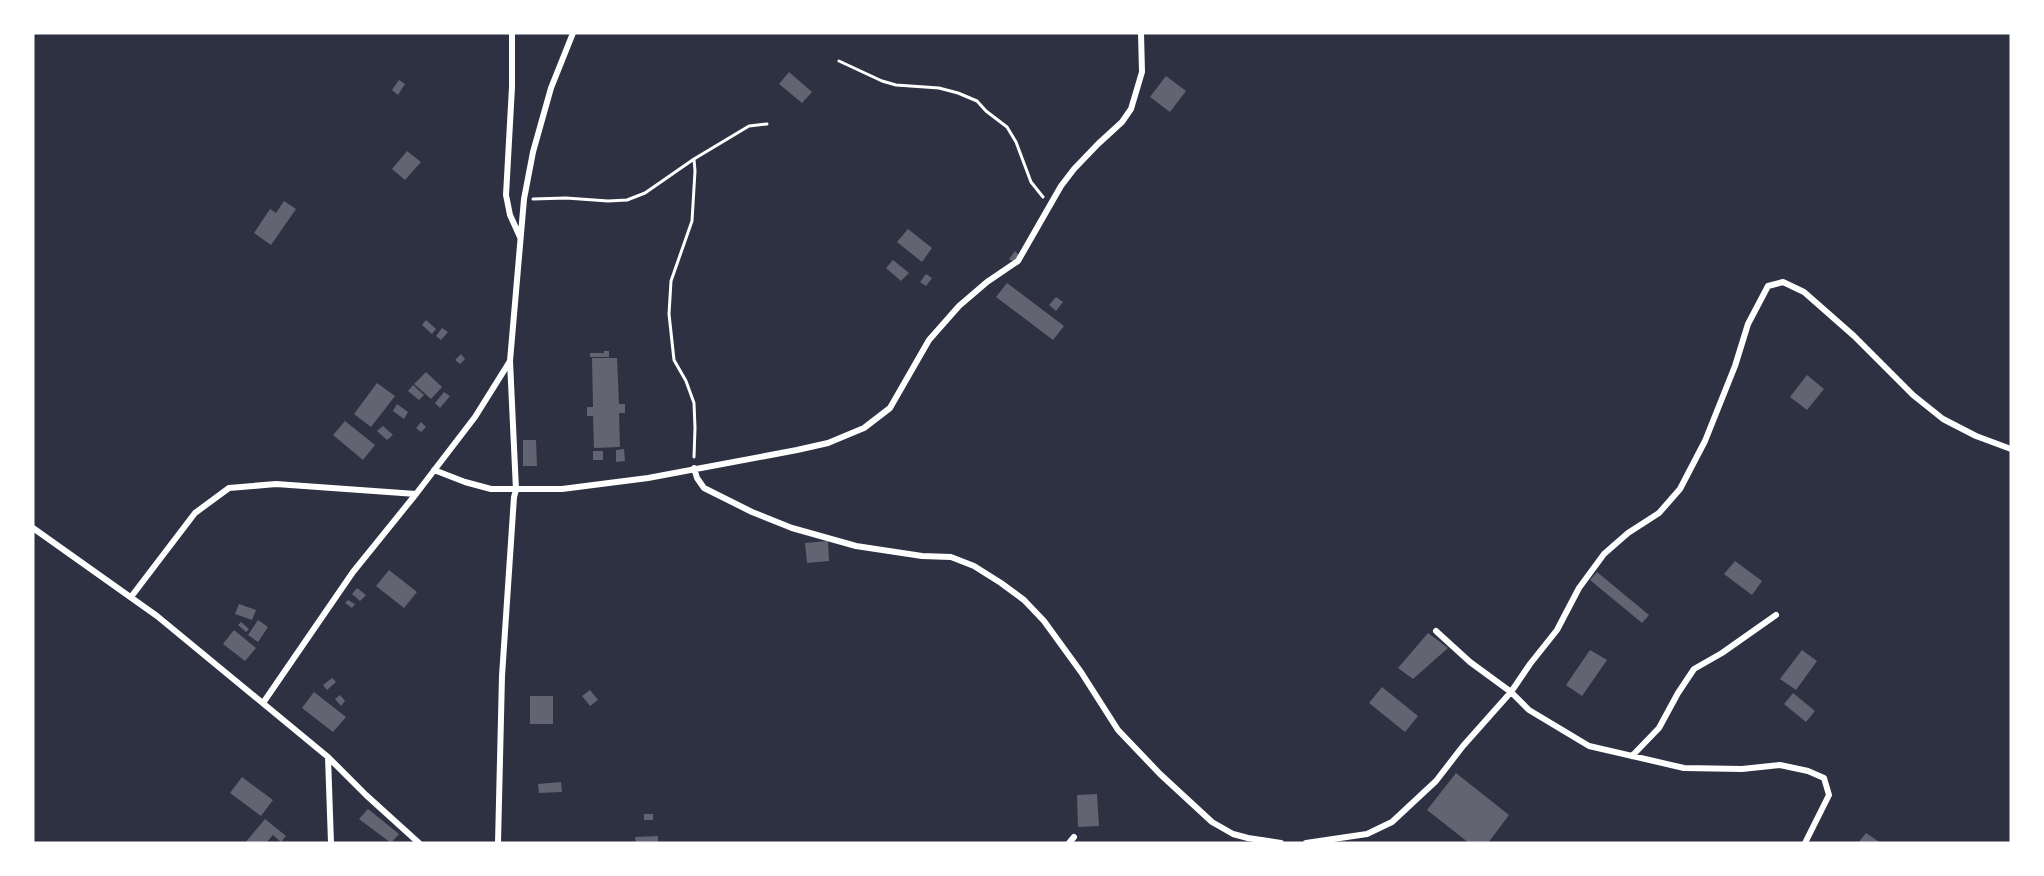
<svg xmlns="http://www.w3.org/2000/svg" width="2044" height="876" viewBox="0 0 2044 876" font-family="Figtree,sans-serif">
  <rect width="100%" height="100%" fill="#2d3142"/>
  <!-- building -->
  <path fill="#626471" d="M789 72 812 92 802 103 779 84Z
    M1166 76 1186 91 1170 112 1150 97Z
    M399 80 405 84 398 95 392 90Z
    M407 151 421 162 405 180 392 169Z
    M284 201 296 209 271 245 254 233 270 209 276 213Z
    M908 229 932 248 922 262 897 242Z
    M1015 251 1019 255 1014 262 1009 259Z
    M893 260 909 273 901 281 886 268Z
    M926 274 932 278 926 286 920 282Z
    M1007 283 1064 326 1053 340 996 297Z
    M1056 297 1063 302 1056 311 1049 305Z
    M426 320 436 329 432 334 422 325Z
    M442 328 448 332 441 340 436 336Z
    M604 351H609V357H590V353H604Z
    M461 354 465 359 460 364 455 360Z
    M592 358H617L619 404H625V413H619L620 447 594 448 593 416H587V407H593Z
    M426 372 442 387 431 399 414 384Z
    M1807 375 1824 389 1807 410 1790 397Z
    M377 383 395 396 371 427 354 414Z
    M413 385 424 395 419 400 408 391Z
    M444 392 450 396 440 408 435 403Z
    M397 404 408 412 404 419 393 411Z
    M345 421 375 445 363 460 333 435Z
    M421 422 426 427 421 432 416 428Z
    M383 426 393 435 387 440 377 431Z
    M523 440H536L537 466H523Z
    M624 449 625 461 616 462V450Z
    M593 451H603V460H593Z
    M828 541 829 561 807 563 805 543Z
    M1735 561 1762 581 1752 595 1724 574Z
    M389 570 417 592 404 608 376 586Z
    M1597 572 1649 615 1642 623 1590 580Z
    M357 588 366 595 360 601 352 594Z
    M348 600 355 604 352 608 345 603Z
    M239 604 256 610 252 620 235 614Z
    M258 620 268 627 258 642 248 635Z
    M241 622 249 629 246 632 238 625Z
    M234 630 256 648 245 661 223 644Z
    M1428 633 1448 648 1413 679 1398 668Z
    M1590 650 1607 660 1582 696 1566 685Z
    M1802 650 1817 661 1796 690 1780 679Z
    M332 678 336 682 327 690 323 685Z
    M1382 687 1418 716 1405 732 1369 703Z
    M590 690 598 700 590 706 582 696Z
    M314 692 346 717 333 732 302 708Z
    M1793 693 1815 711 1806 722 1784 704Z
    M340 695 345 701 341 706 335 699Z
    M530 696H553V724H530Z
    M1456 773 1509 815 1488 843H1469L1427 810Z
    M242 777 273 800 261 816 230 793Z
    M561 782 562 792 539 793 538 784Z
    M1097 794 1099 826 1078 827 1077 795Z
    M368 809 399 834 391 843 359 819Z
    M644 814H653V820H644Z
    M265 819 286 836 281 842 273 835 266 843H245Z
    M1866 833 1881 843H1858Z
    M658 836V843H636L635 837Z"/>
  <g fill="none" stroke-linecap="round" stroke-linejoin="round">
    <!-- path -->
    <path stroke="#fff" stroke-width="3" d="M839 61 882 81 896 85 939 88 958 93 977 101 986 111 1007 127 1016 142 1031 182 1043 197
      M533 199 566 198 608 201 627 200 645 193 694 159
      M694 457 695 428 694 403 686 381 674 360 669 314 671 281 692 221 695 171 694 159 749 126 767 124"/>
    <!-- minor -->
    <path stroke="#fff" stroke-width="6" d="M512 33V87L506 195 510 215 520 237
      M694 468 697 478 704 488 752 512 792 528 856 546 922 556 951 557 974 566 1001 583 1024 600 1044 621 1081 672 1118 730 1160 774 1212 822 1233 834 1248 838 1281 843
      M434 470 465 482 491 489H562L648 478 797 450 828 443 864 428 890 408 929 340 959 306 987 282 1018 261 1061 186 1074 169 1098 144 1122 122 1131 109 1142 72 1141 33
      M33 528 157 616 328 757 366 795 419 843
      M131 597 195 513 229 488 276 484 416 494
      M1436 631 1470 662 1511 692 1529 710 1589 746 1684 768 1742 769 1780 765 1808 771 1824 778 1829 795 1805 843
      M263 703 353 572 416 494 475 417 510 361
      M1632 756 1659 728 1678 693 1694 669 1722 653 1776 615
      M328 757 331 843
      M498 843 502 676 514 497 516 490 510 361 524 199 533 152 551 88 573 33
      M1069 843 1074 837
      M1306 843 1367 834 1392 822 1436 781 1463 746 1511 692 1530 664 1557 630 1579 588 1604 554 1628 533 1659 513 1680 489 1705 441 1735 366 1748 324 1768 286 1783 282 1804 292 1854 336 1913 395 1943 419 1976 436 2011 449"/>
  </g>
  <!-- border -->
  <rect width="2044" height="876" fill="none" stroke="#ffffff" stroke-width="69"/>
</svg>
